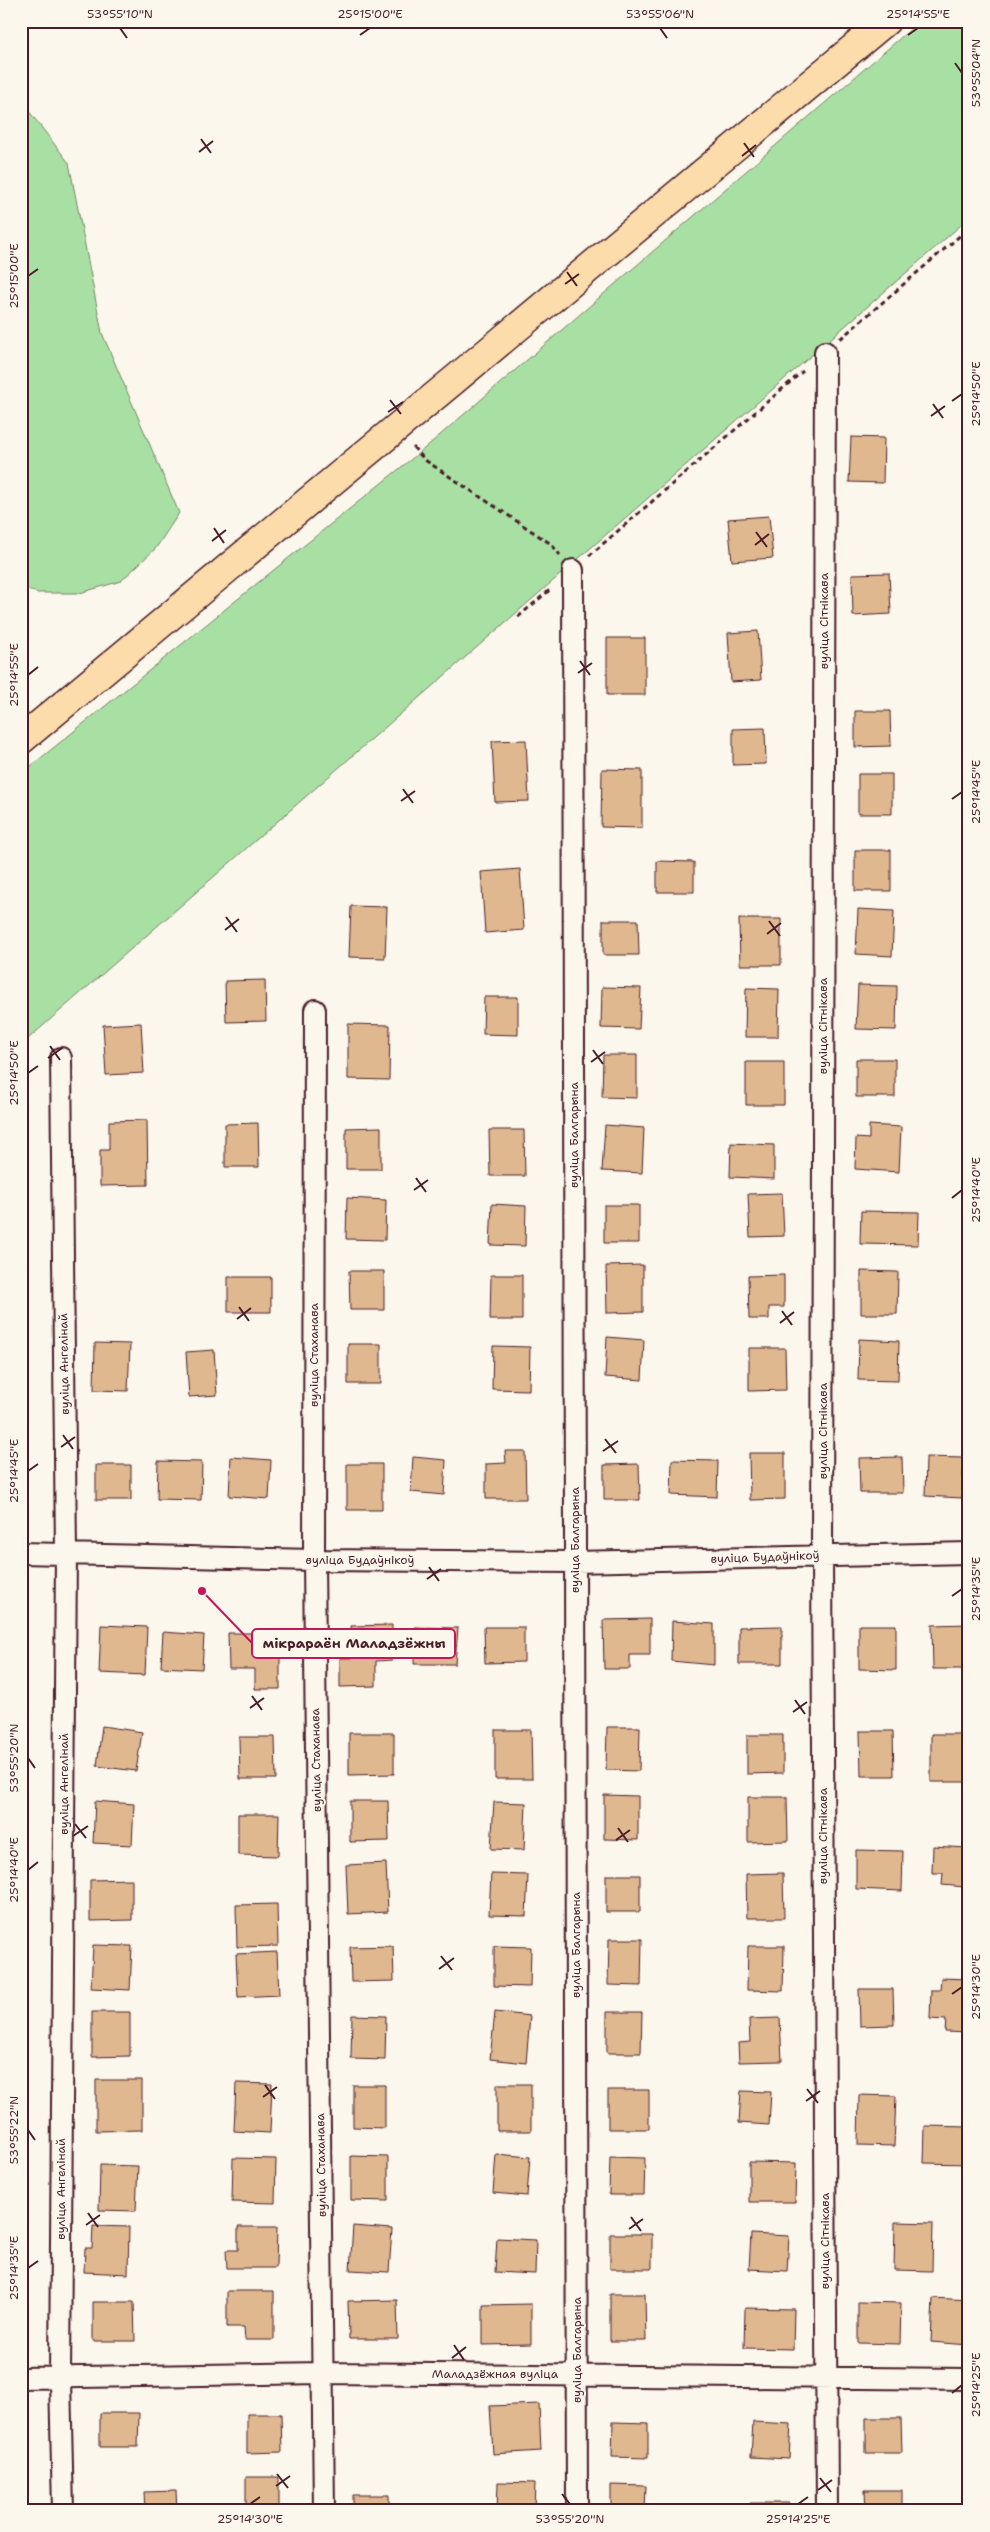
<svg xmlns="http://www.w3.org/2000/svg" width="990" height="2532" viewBox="0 0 990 2532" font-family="'Shantell Sans',sans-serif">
  <rect width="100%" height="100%" fill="#fbf7ec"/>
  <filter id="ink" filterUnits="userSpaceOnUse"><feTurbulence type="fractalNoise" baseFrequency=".02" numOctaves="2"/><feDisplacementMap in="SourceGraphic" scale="10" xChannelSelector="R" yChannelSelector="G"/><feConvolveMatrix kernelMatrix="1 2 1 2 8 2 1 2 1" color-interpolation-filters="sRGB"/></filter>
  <g filter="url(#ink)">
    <!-- green -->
    <path fill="#a8e0a4" stroke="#798068" d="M920 21H969V218L21 1045V774L425 448Z
      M21 101 69 163 102 333 179 513 156 548 121 581 80 593H38L21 588Z"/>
    <!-- building -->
    <path fill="#dfb88f" stroke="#4a1f2b" d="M851 437 884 438 883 483 849 482Z
      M769 516 773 558 732 561 728 519Z
      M889 573 891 614 853 616 852 574Z
      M758 631 761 680 731 682 728 633Z
      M607 638H645V695H607Z
      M855 711H890L891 746 855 747Z
      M765 728 766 764 733 765V729Z
      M526 740 529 801 495 802 492 741Z
      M602 769 642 770V828L601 827Z
      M858 774H892V814H858Z
      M855 850H891V891H855Z
      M657 861 694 862V892H657Z
      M520 869 524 930 485 933 481 872Z
      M351 906 387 907 385 958 349 957Z
      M858 909 894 911 892 956 856 954Z
      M739 919H781V965H740Z
      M603 920H638L639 955H603Z
      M265 980 266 1021 226 1022 225 981Z
      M858 985 897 986 896 1030 856 1029Z
      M602 987 641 988 639 1029 601 1028Z
      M746 988 779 989 778 1037H745Z
      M484 997H518V1035L483 1034Z
      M141 1023 144 1073 106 1075 103 1025Z
      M348 1024 390 1025 389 1080 348 1079Z
      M603 1055H637V1098L602 1097Z
      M856 1059H895V1097H856Z
      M746 1062H784V1105H746Z
      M147 1120 148 1185 100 1186V1150H109V1121Z
      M258 1123 259 1167H225V1124Z
      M605 1125 644 1128 642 1173 602 1171Z
      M869 1125 901 1127 899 1172 855 1169 856 1138 869 1139Z
      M381 1127V1169H346V1128Z
      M489 1130H524L525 1176H490Z
      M731 1143 774 1145V1179L730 1177Z
      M782 1193 784 1236 750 1237 748 1194Z
      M347 1198 386 1200 385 1240 346 1239Z
      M492 1204 526 1206 525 1246 490 1245Z
      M604 1205H639V1243H604Z
      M861 1211 919 1212 918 1245 860 1244Z
      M643 1265V1312L607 1313 606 1266Z
      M349 1271H384V1310H350Z
      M861 1271 898 1272 897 1314H861Z
      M491 1275H522V1320H490Z
      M784 1275V1307H769V1319H749L748 1276Z
      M228 1277H271V1312H228Z
      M607 1337 644 1340 642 1380 605 1377Z
      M859 1339 899 1341 898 1381 858 1380Z
      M95 1343 130 1344 128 1391 94 1390Z
      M348 1344H381V1384H348Z
      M493 1346 530 1347 529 1390 492 1389Z
      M749 1348H785L786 1390 749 1391Z
      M214 1350 217 1395 189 1397 186 1352Z
      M505 1451H525L526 1499H486V1464L506 1463Z
      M749 1453H785V1499L750 1500Z
      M231 1457 271 1460 269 1499 229 1496Z
      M413 1457 446 1460 444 1495 411 1492Z
      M902 1457 903 1493H860L859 1458Z
      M926 1457 964 1458 962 1498 925 1496Z
      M672 1460 718 1461 717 1497 671 1495Z
      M158 1461 202 1462 201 1500 157 1499Z
      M347 1464H382V1510H347Z
      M639 1464 640 1500H604V1465Z
      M96 1465H131V1500H96Z
      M650 1619V1655H630V1669H604L603 1620Z
      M672 1621 714 1624V1665L671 1661Z
      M969 1624V1669H933L932 1625Z
      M101 1625 147 1627 145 1675 99 1673Z
      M392 1625V1660L376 1661V1686L340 1687V1658H352L351 1626Z
      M859 1625H896V1670L859 1669Z
      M782 1626V1664H739V1627Z
      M415 1627 458 1628 455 1664H414Z
      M484 1627H524V1662L485 1663Z
      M163 1632 204 1635 202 1669 161 1667Z
      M228 1633H280V1689H255V1669H229Z
      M21 1635H24V1670H21Z
      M102 1726 142 1732 136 1771 97 1766Z
      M607 1727H640L639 1771 606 1770Z
      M495 1730H531L532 1779H495Z
      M860 1731H893L894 1776H861Z
      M349 1733H394V1774L349 1775Z
      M931 1734H968V1782H931Z
      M747 1735H783V1773L747 1774Z
      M239 1737H275L276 1779H240Z
      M604 1795 638 1796V1840L604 1839Z
      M748 1797H787L788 1841 748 1842Z
      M95 1801 134 1804 132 1845 93 1843Z
      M350 1801H388L389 1841 350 1842Z
      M494 1802 526 1803 524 1850 491 1849Z
      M238 1814H279L278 1856 238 1855Z
      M933 1846 967 1848 965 1887 942 1885 943 1873H932Z
      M856 1850 903 1851 902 1891 856 1889Z
      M386 1863 388 1912 348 1914 346 1865Z
      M783 1873 784 1918H747L746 1874Z
      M491 1874 528 1875 526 1916 489 1915Z
      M606 1875H640V1912H606Z
      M132 1879V1920L90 1921V1880Z
      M277 1904 278 1946 237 1947 236 1905Z
      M609 1939H642L641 1986 608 1985Z
      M93 1945 132 1946 130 1990 91 1988Z
      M393 1946 394 1981 351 1982 350 1947Z
      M494 1946 531 1947 530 1987 494 1986Z
      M748 1946H784L783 1991 747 1990Z
      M277 1952 279 1995 238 1997 236 1954Z
      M941 1978 969 1979V2033L945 2032 946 2020 930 2019 931 1990H940Z
      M859 1989H893L894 2025 860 2026Z
      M92 2012H130V2056L92 2057Z
      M495 2012 530 2016 526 2063 490 2059Z
      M607 2012H642L641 2053H607Z
      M352 2015 386 2016 385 2060 351 2059Z
      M780 2018 782 2061 739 2062 738 2043 750 2042 749 2019Z
      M96 2080H142V2130L96 2131Z
      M236 2083 272 2084 270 2133 234 2131Z
      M497 2084H531V2131H497Z
      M353 2085H385V2128L353 2127Z
      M21 2087H23V2127H21Z
      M608 2090H649V2129H608Z
      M741 2091 771 2092 769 2125 739 2123Z
      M859 2095 896 2096 894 2146 858 2145Z
      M925 2126 969 2127V2164L924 2163Z
      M496 2154 530 2157 527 2196 493 2193Z
      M351 2156 388 2157V2201L351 2200Z
      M610 2157 645 2158 644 2195H609Z
      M233 2158 276 2159 275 2203 232 2202Z
      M21 2162H26L24 2201 21 2200Z
      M749 2162 796 2163 795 2202H749Z
      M100 2165 138 2166 136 2211 99 2210Z
      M895 2222 933 2223 932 2271 894 2270Z
      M93 2226 129 2227 128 2274 84 2272 85 2248H92Z
      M353 2226 392 2229 389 2272 350 2270Z
      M238 2227H277L276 2268H227L226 2250H238Z
      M610 2234H652V2269H610Z
      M751 2234 789 2236 787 2271 749 2269Z
      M497 2238 536 2240 535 2274 495 2272Z
      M21 2242 24 2243 22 2273H21Z
      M227 2291H274V2340H245L244 2327H227Z
      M610 2294H645L646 2341H610Z
      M933 2298 969 2300V2345L931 2342Z
      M397 2300 398 2339H349L348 2301Z
      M93 2302H134L135 2341H93Z
      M858 2302 901 2303 900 2344 858 2343Z
      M531 2304V2344L483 2345V2305Z
      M21 2306H22L23 2341H21Z
      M745 2308 794 2309 793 2349 744 2348Z
      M539 2404 541 2451 493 2454 490 2406Z
      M21 2413 24 2414 22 2461 21 2460Z
      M100 2413H139L138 2447H100Z
      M247 2414H281L282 2452 247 2453Z
      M866 2418H901L902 2453H866Z
      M613 2422 648 2423V2458L612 2457Z
      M753 2422 791 2424 789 2459 751 2457Z
      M246 2477H279V2511H246Z
      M498 2482 535 2483 534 2511H497Z
      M611 2485 646 2486 645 2511 611 2510Z
      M865 2490H902V2511H866Z
      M176 2491 177 2511H145L144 2492Z
      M353 2495H389V2511H353Z
      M750 2503H789V2511H750Z"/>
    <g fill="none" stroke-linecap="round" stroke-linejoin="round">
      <!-- street casing -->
      <g stroke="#4a1f2b" stroke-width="24">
        <path id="street" d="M825 352 822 1555 827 2511
          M573 570 577 2511
          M315 1010 314 1560 324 2511
          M61 1058 66 1554 60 2378 63 2511
          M21 1553 314 1560 575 1562 969 1553
          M21 2378 323 2373 969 2379"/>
      </g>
      <!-- highway casing -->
      <g stroke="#4a1f2b" stroke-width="31">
        <path id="highway" d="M21 740 886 21"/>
      </g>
      <!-- path -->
      <path stroke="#4a1f2b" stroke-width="3" stroke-dasharray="5 4" stroke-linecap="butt" d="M840 339 969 228
        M413 447 425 460 551 544 560 555
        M589 556 803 371
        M518 617 552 588
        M21 1145H23
        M21 1266 30 1265"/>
      <!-- street -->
      <use href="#street" stroke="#fbf7ec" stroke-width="20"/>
      <!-- highway -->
      <use href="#highway" stroke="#fddcac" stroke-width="28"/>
    </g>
  </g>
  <!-- ticks -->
  <path fill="none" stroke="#4a1f2b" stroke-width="2" d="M120 28 127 38M660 28 667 38M360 35 370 28M908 35 918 28M955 63 962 73M201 139 211 153M744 143 754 157M199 152 213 141M742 156 756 145M567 272 577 286M28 276 38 269M565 284 579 274M390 400 401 414M952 401 962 394M933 404 943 418M388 412 403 402M931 416 945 406M214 528 224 543M756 532 767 547M212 541 226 530M755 545 769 534M580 661 590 675M578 673 592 663M28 675 38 667M403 789 413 803M952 799 962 792M401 801 415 791M226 917 237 932M769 921 780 936M225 930 239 919M767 934 781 923M50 1046 60 1060M593 1050 603 1064M48 1058 62 1048M591 1062 605 1052M28 1073 38 1066M416 1178 426 1192M414 1190 428 1180M952 1198 962 1190M239 1307 249 1321M782 1311 792 1325M237 1319 251 1308M780 1323 794 1312M63 1435 73 1449M605 1439 616 1453M61 1447 75 1437M603 1451 618 1441M28 1471 38 1464M429 1567 439 1581M427 1579 441 1569M952 1596 962 1589M252 1696 262 1710M795 1700 805 1714M250 1708 264 1698M793 1712 807 1702M28 1758 35 1768M75 1824 86 1838M618 1828 628 1842M73 1836 88 1826M616 1840 630 1830M28 1870 38 1862M441 1956 452 1970M439 1969 454 1958M952 1994 962 1987M265 2085 275 2099M807 2089 818 2103M263 2097 277 2087M806 2101 820 2091M28 2130 35 2140M88 2213 98 2227M631 2217 641 2231M86 2225 100 2215M629 2229 643 2219M28 2268 38 2261M454 2345 464 2360M452 2358 466 2347M952 2393 962 2385M277 2474 288 2488M820 2478 831 2492M276 2486 290 2476M818 2490 832 2480M562 2494 570 2504M250 2504 260 2497M798 2504 808 2497"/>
  <g text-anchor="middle" stroke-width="4" stroke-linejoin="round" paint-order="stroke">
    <!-- street labels -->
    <g font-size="12" fill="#4a1f2b" stroke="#fbf7ec">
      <text transform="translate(824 621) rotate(-90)" y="4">вуліца Сітнікава</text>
      <text transform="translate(823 1026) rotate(-90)" y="4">вуліца Сітнікава</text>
      <text transform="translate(574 1135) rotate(-90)" y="4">вуліца Балгарына</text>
      <text transform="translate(314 1355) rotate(-90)" y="4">вуліца Стаханава</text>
      <text transform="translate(64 1364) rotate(-91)" y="4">вуліца Ангелінай</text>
      <text transform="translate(823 1431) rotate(-90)" y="4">вуліца Сітнікава</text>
      <text transform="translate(575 1540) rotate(-90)" y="4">вуліца Балгарына</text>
      <text transform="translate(765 1557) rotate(-2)" y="4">вуліца Будаўнікоў</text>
      <text x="360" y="1564">вуліца Будаўнікоў</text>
      <text transform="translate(316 1760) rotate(-91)" y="4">вуліца Стаханава</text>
      <text transform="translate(64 1784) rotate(-90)" y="4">вуліца Ангелінай</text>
      <text transform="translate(823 1836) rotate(-90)" y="4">вуліца Сітнікава</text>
      <text transform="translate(576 1945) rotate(-90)" y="4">вуліца Балгарына</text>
      <text transform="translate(321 2165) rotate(-91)" y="4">вуліца Стаханава</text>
      <text transform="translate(61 2189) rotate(-90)" y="4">вуліца Ангелінай</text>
      <text transform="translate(825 2241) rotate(-90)" y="4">вуліца Сітнікава</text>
      <text transform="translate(577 2350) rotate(-90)" y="4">вуліца Балгарына</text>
      <text x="495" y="2378">Маладзёжная вуліца</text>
    </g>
  </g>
  <!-- callouts -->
  <path fill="none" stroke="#c2185b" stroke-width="2" d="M202 1591L252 1643"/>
  <circle fill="#c2185b" stroke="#fbf7ec" stroke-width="2" cx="202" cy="1591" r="5"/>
  <rect fill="#fbf7ec" stroke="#c2185b" stroke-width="2" x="252" y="1629" width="203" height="29" rx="5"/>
  <g font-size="14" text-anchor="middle" font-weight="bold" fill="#4a1f2b">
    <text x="354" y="1648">мікрараён Маладзёжны</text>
  </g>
  <!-- margin -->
  <rect width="990" height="2532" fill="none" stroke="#fbf7ec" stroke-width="55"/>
  <rect x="28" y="28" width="934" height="2476" fill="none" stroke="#4a1f2b" stroke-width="2"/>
  <g font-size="12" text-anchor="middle" fill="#4a1f2b">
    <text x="120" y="18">53°55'10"N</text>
    <text x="370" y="18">25°15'00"E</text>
    <text x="660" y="18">53°55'06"N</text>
    <text x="918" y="18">25°14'55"E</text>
    <text transform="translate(976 73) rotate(-90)" y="4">53°55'04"N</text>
    <text transform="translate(14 276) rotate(-90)" y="4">25°15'00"E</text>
    <text transform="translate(976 394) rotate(-90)" y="4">25°14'50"E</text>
    <text transform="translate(14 675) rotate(-90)" y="4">25°14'55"E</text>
    <text transform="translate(976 792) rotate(-90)" y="4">25°14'45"E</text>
    <text transform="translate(14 1073) rotate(-90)" y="4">25°14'50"E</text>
    <text transform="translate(976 1190) rotate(-90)" y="4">25°14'40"E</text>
    <text transform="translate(14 1471) rotate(-90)" y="4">25°14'45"E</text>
    <text transform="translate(976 1589) rotate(-90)" y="4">25°14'35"E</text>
    <text transform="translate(14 1758) rotate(-90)" y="4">53°55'20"N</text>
    <text transform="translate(14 1870) rotate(-90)" y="4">25°14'40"E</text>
    <text transform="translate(976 1987) rotate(-90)" y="4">25°14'30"E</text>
    <text transform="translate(14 2130) rotate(-90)" y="4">53°55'22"N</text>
    <text transform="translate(14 2268) rotate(-90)" y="4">25°14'35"E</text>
    <text transform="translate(976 2385) rotate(-90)" y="4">25°14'25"E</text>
    <text x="250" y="2523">25°14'30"E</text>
    <text x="570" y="2523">53°55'20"N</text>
    <text x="798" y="2523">25°14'25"E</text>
  </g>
</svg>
